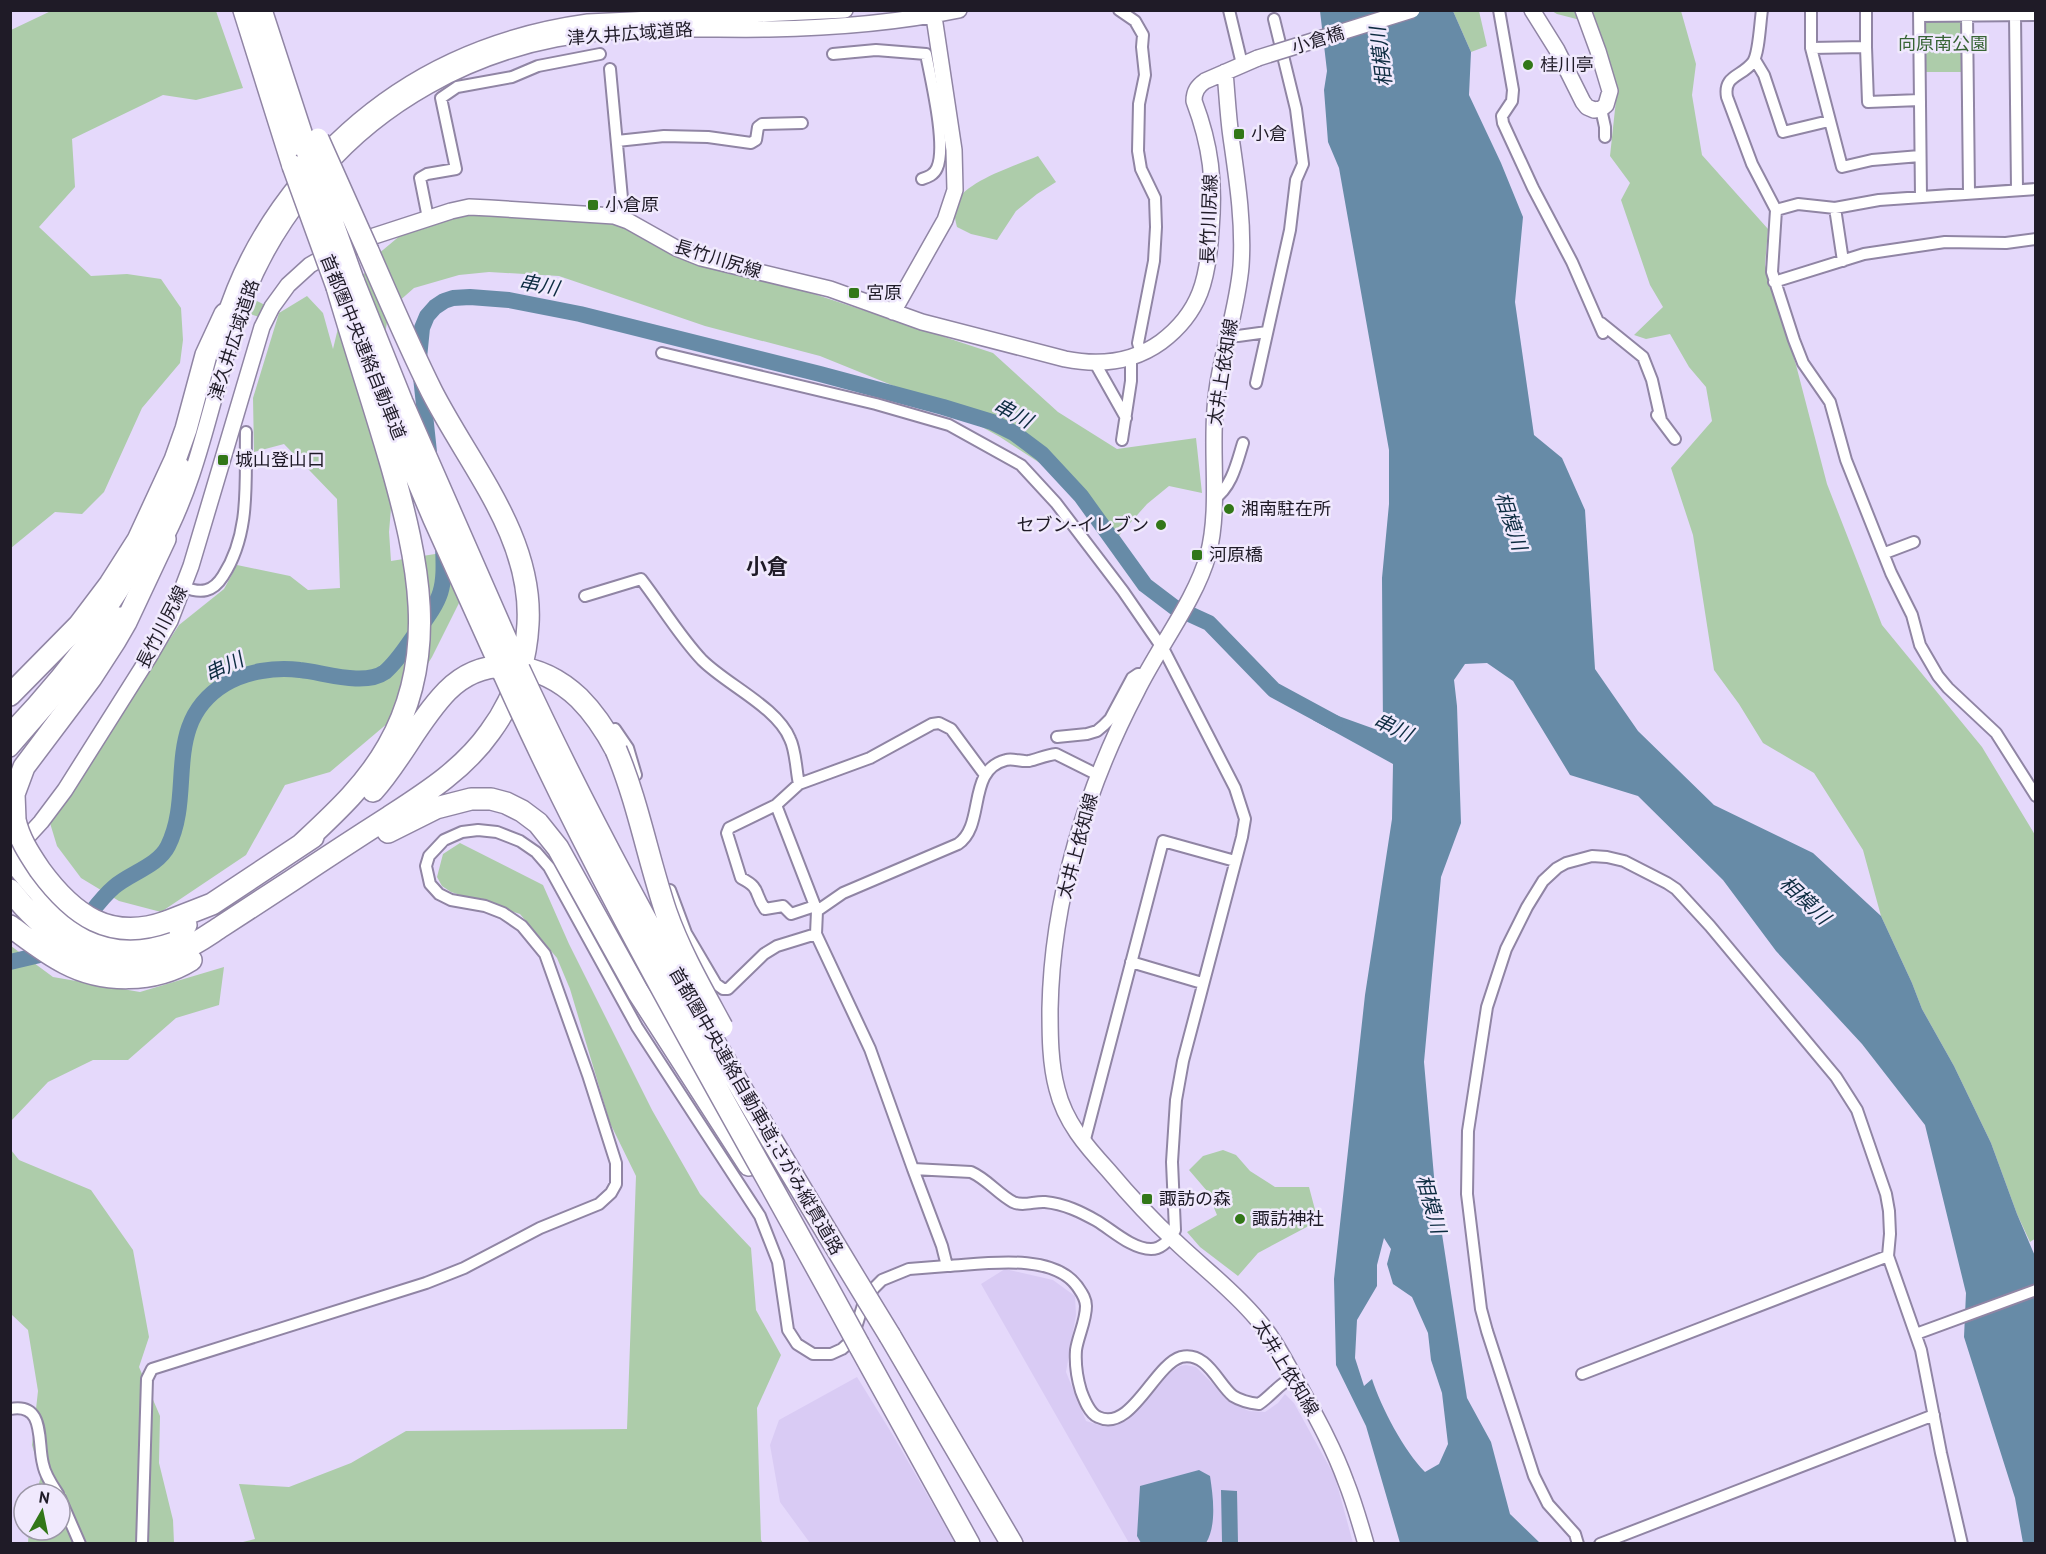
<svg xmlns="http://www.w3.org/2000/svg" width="2046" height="1554" viewBox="0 0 2046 1554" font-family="'PT Sans','Noto Sans JP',sans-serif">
  <rect width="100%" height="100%" fill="#e5d9fb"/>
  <!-- built -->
  <path fill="#d9cbf4" d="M1005 1269 1053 1280 1075 1296 1076 1315 1066 1372 1086 1421 1105 1427 1126 1421 1168 1374 1180 1366 1186 1365 1196 1367 1233 1404 1249 1411 1265 1412 1278 1403 1285 1394 1294 1403 1335 1477 1353 1543H1129L981 1284Z
    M857 1377 894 1437 955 1543H810L780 1502 770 1445 779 1420Z"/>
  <!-- green -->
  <path fill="#adccaa" d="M53 10 216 11 243 88 196 100 163 95 72 139 75 187 39 227 91 276 127 274 161 279 181 308 183 340 180 363 142 408 104 492 82 514 55 512 11 548V30Z
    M1453 11H1479L1487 46 1471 52Z
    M1552 11H1681L1696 64 1692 95 1702 155 1768 229 1765 265 1796 365 1827 484 1882 625 1982 747 2035 835 2036 1238 2030 1242 2017 1214 1991 1143 1954 1066 1922 1009 1912 983 1881 916 1863 850 1814 773 1763 743 1739 704 1714 670 1693 535 1671 468 1712 421 1706 387 1689 367 1670 334 1646 339 1634 335 1663 307 1650 285 1621 200 1630 183 1610 156 1616 100 1592 23 1557 14Z
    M1967 15V72H1920L1919 16Z
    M1038 156 1056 182 1037 194 1016 211 997 240 971 234 957 227C955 219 953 211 956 203 965 181 1017 165 1038 156Z
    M476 212 618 221 684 256 805 291 993 353 1058 412 1117 449 1196 438 1202 493 1169 486 1147 504 1115 540 1049 469 1000 437 946 407 820 356 705 326 559 276 489 272 459 275 414 288 389 310 375 395 396 449 389 532 391 561 454 551 466 589 432 657 395 717 330 772 285 785 246 855 161 912 119 901 81 878 57 846 50 823 179 625 224 589 237 565 290 576 308 590 340 588 337 499 284 444 254 452 253 398 279 313 307 296 323 313 333 349 339 324 371 260 414 224Z
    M255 300 265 305 259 317 250 314Z
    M460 843 543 885 569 944 652 1110 700 1194 751 1248 756 1310 781 1355 757 1408 761 1540 763 1543 235 1544 255 1539 239 1484 289 1487 351 1463 406 1431 627 1429 636 1176 610 1123 570 989 557 958 520 914 451 892 442 886 437 877 443 854Z
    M11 946 53 977 140 992 224 967 219 1005 176 1018 128 1060H93L48 1082 11 1121Z
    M11 1150 19 1160 91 1190 133 1250 149 1337 139 1367 160 1416 159 1463 173 1520 174 1543H28L29 1530H60V1494H36L41 1476 32 1445 38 1391 28 1330 11 1314Z
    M1223 1150 1236 1155 1250 1171 1275 1187H1309L1318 1221 1258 1253 1238 1276 1200 1247 1187 1232 1217 1215 1207 1191 1189 1170 1203 1156Z"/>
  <!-- water -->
  <path fill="#678ba7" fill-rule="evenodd" d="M1320 11H1453L1471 52 1469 95 1501 163 1523 217 1515 302 1534 435 1562 458 1585 510 1595 669 1638 731 1714 805 1813 853 1881 916 1912 983 1922 1009 1954 1066 1991 1143 2017 1214 2035 1256V1543H2023L2015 1498 1964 1337 1966 1293 1925 1125 1862 1044 1776 951 1723 880 1638 796 1570 775 1513 681 1487 663 1465 664 1454 680 1457 706 1461 823 1441 877 1424 1062 1435 1188 1467 1398 1491 1442 1510 1514 1540 1543H1400L1366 1426 1336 1365 1334 1279 1365 995 1392 819 1393 764 1313 720 1319 709 1383 732 1382 578 1389 504V450L1339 168 1328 142 1324 90 1327 71ZM1384 1238 1391 1249 1387 1264 1393 1284 1412 1297 1428 1333 1431 1360 1442 1393 1448 1444 1439 1464 1425 1472C1404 1451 1381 1407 1372 1379L1364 1386 1355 1358 1357 1320 1377 1286V1265Z
    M1199 1470 1210 1476C1213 1496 1217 1525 1206 1543H1141L1137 1536 1140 1486Z
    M1221 1490 1237 1491 1238 1543 1222 1542Z"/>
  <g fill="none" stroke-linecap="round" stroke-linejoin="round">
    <!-- river -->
    <path stroke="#678ba7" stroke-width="16" d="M429 452 419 358 422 328 427 316 435 307 444 301 453 298 470 297 509 300 580 314 820 374 943 407 992 422 1014 433 1042 454 1081 496 1145 585 1174 607 1209 623 1274 690 1335 723
      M81 925C92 912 101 898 114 887 130 873 158 866 168 846 195 792 161 723 225 684 247 671 275 667 300 670 323 672 364 687 385 672 397 662 407 646 416 633 443 596 445 591 443 545
      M10 962 44 954 53 949"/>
    <!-- street casing -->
    <g stroke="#9085a4" stroke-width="14">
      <path id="street" d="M1119 10 1135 21 1143 35 1142 47 1145 75 1139 104 1138 151 1141 169 1155 198 1156 227 1154 261 1138 343 1141 353
        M1229 10 1242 64
        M1499 10 1513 90 1512 101 1502 116 1503 123 1533 188 1572 262 1603 333
        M1762 10C1760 23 1759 53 1753 62 1742 77 1723 75 1727 97L1752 164 1776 210 1772 272 1794 340 1803 363 1830 402 1846 460 1891 573 1912 615 1920 645 1938 676 1948 688 1996 733 2036 796
        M1811 10V48L1842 167 1872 160 1920 156
        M1866 10V47
        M1919 10 1921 197
        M1967 15 1969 193
        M2015 15 2017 190
        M1919 16 2036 15
        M1811 48 1866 47 1868 102 1920 100
        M833 54 876 50 926 54C931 80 947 146 937 168 934 175 928 177 922 179
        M1755 60 1764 75 1783 132 1829 121
        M610 69 623 209 621 218
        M1601 109 1605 127V137
        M617 141 664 136 708 137 751 143 756 140 758 127 762 124 802 123
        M1835 208 1843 261
        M1776 210 1798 204 1835 208 1879 200 2036 189
        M428 218 420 178 427 174 456 169 441 98 457 87 512 77 538 66 600 54
        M1774 282 1864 254 1945 242 2006 243 2036 239
        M1601 323 1643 357 1652 380 1661 420
        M1228 333 1238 336 1267 332
        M662 353 876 404 949 425 1021 465 1056 503 1123 591 1165 652 1235 788 1245 819 1242 837 1183 1061 1176 1100 1172 1162 1175 1230C1170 1239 1162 1249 1151 1249 1132 1249 1112 1230 1097 1221 1081 1212 1065 1204 1045 1202 1035 1201 1023 1207 1013 1202 998 1194 987 1179 971 1172L913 1169 870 1049 816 934 817 911 776 805 799 784 870 758 932 724 939 723 951 729 985 775
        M1095 363 1126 418
        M1256 383 1290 230 1296 180 1303 164 1296 109 1274 19
        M1657 415 1675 439
        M1122 440 1131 381V357
        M1214 499C1232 487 1237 462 1243 443
        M1885 553 1914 542
        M184 587C201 594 213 592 223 576 251 533 245 481 246 432
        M585 596 641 579C661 605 680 637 702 660 727 685 777 707 790 739 796 751 796 771 799 784
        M615 729 628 748 636 775
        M1057 737 1087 734 1097 731 1104 725 1110 719 1132 678 1138 674H1145
        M776 805 729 828 727 833 741 878C762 889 753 892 765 909L783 906 791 914 815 906
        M670 890 686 933 716 984 723 989H728L764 954 777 946 816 934
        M817 911 843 893 958 844C986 825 966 770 1006 760 1013 758 1021 762 1029 761 1038 759 1046 755 1056 754L1098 775
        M1131 962 1202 983
        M1084 1143 1163 841 1235 861
        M947 1266C983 1264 1052 1252 1077 1286 1081 1292 1086 1298 1086 1306 1086 1321 1078 1336 1076 1350 1075 1364 1077 1378 1081 1391 1084 1399 1089 1413 1098 1417 1131 1433 1154 1365 1181 1357 1207 1351 1218 1384 1233 1396 1241 1401 1250 1403 1259 1404 1271 1396 1280 1383 1293 1377
        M1916 1334 2036 1290
        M1582 1374 1888 1256
        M10 1409C46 1402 37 1442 43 1464 45 1475 52 1485 58 1494
        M60 1498 80 1544
        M142 1544 147 1379 152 1369 426 1283 464 1268 540 1228 599 1204 611 1193 616 1184V1163L588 1075 545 954 522 926 503 913 485 906 451 900 439 894 430 884 426 866 429 856 444 840 462 832 478 830 497 832 520 841 536 852 549 867 637 1027 760 1216 778 1262 788 1330 797 1344 813 1354H831L842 1349 852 1340 864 1302 874 1288 882 1280 909 1269 947 1266 942 1246 913 1169
        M1578 1544 1575 1534 1548 1504 1534 1476 1487 1331 1481 1309 1467 1194 1468 1131 1487 1007 1506 949 1527 907 1543 881 1557 868 1566 863 1592 856 1607 857 1624 861 1667 883 1676 889 1710 926 1836 1077 1857 1110 1886 1194 1889 1211 1890 1234 1888 1256 1921 1350 1941 1453 1962 1544
        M1600 1544 1934 1415"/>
    </g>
    <!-- secondary casing -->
    <g stroke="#9085a4" stroke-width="18">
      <path id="secondary" d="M1532 10 1557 50 1583 102 1587 107 1594 110 1601 109 1606 105 1610 91 1598 51 1583 10
        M1225 72C1227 94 1228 116 1231 137 1237 179 1244 223 1241 266 1237 314 1218 361 1215 409 1211 456 1220 510 1208 555 1196 599 1158 648 1137 691 1086 788 1052 899 1050 1009 1050 1035 1050 1063 1057 1089 1065 1122 1086 1146 1108 1170 1129 1195 1151 1219 1175 1241 1202 1267 1233 1290 1257 1319 1273 1337 1284 1359 1296 1380 1314 1413 1333 1446 1346 1482 1354 1502 1360 1523 1366 1544
        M323 171C382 103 467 56 556 39 626 25 698 30 769 29 832 28 896 23 959 10
        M893 312 945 220 955 190 954 150 933 10
        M223 322C239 269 267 220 302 178 377 88 473 38 588 22L845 10
        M160 548C203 471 213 382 244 301 259 260 281 224 308 190
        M10 731C83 654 147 566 182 466
        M10 749 84 664 120 615
        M18 847 41 822 65 790 149 657 170 621 191 566 262 327 272 307 288 285 310 265 333 252 368 238 451 211 469 207 490 208 614 216 628 221 676 248 701 258 830 289 922 322 1065 359C1100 366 1132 363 1161 342 1201 312 1208 278 1211 230 1215 182 1211 146 1194 101 1194 91 1198 86 1205 81L1258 58"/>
    </g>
    <!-- highway casing -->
    <g stroke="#9085a4" stroke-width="24">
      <path id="highway" d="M244 10 293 166
        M261 10 307 151
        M353 280 402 402 519 669
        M385 403 434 519 504 674
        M10 695 79 625 110 584 138 540 175 460 186 429 206 355 225 314
        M373 791C401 760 418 721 447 691 486 652 542 663 579 698 595 714 606 731 616 750
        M15 820 14 794 24 767 91 678 115 641 126 622 165 539
        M388 832 436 808 471 799H491L506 803 522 811 538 823 558 848 638 992 749 1165
        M302 844C334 814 366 785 388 746 440 655 418 559 391 464 374 405 354 346 337 287
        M10 857C46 900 80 949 143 941 158 939 174 934 186 925
        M10 890C39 927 77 957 125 960 143 962 163 958 179 951 195 945 208 935 222 926 245 911 268 896 291 881 324 859 356 838 389 817 426 793 464 769 490 732 513 701 526 663 528 624 533 537 470 466 432 392 409 346 389 299 368 251
        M166 922 212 904 313 837
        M10 926C28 939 45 953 65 963 103 983 154 983 191 960
        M890 1336 1012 1544
        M859 1345 969 1544"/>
    </g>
    <!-- street -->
    <use href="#street" stroke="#fff" stroke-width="10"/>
    <!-- secondary -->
    <use href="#secondary" stroke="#fff" stroke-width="15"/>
    <!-- highway -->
    <use href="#highway" stroke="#fff" stroke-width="21"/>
    <!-- secondary-bridge casing -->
    <g stroke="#9085a4" stroke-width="18" stroke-linecap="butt">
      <path id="secondary-bridge" d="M1258 58 1412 10"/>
    </g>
    <!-- highway-bridge casing -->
    <g stroke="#9085a4" stroke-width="24" stroke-linecap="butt">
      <path id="highway-bridge" d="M318 139 368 251
        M307 151 353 280
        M293 166 337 287
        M519 669C626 900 757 1119 890 1336
        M504 674C607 905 739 1123 859 1345
        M616 750C638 802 648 859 666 912 680 952 702 990 722 1027
        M15 820C19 839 30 855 40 870 73 915 110 942 166 922"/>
    </g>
    <!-- secondary-bridge -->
    <use href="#secondary-bridge" stroke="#fff" stroke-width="15"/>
    <!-- highway-bridge -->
    <use href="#highway-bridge" stroke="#fff" stroke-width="21"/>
  </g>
  <!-- markers -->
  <g fill="#327718" stroke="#f0e9fd" stroke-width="2">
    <circle cx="1528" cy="65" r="6"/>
    <rect x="1233" y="128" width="12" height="12" rx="3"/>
    <rect x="587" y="199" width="12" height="12" rx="3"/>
    <rect x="848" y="287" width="12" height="12" rx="3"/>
    <rect x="217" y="454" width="12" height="12" rx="3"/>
    <circle cx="1229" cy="509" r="6"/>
    <circle cx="1161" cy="525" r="6"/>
    <rect x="1191" y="549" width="12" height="12" rx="3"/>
    <rect x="1141" y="1193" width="12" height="12" rx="3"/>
    <circle cx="1240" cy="1219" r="6"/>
  </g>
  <g text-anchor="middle" stroke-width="5" stroke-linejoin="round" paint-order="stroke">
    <!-- street labels -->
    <g font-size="18" fill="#1f1b27" stroke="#f0e9fd">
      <text transform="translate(630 34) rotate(-4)" y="6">津久井広域道路</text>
      <text transform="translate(1318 40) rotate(-17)" y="6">小倉橋</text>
      <text transform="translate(1209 219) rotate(-88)" y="6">長竹川尻線</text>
      <text transform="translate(718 259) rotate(17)" y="6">長竹川尻線</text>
      <text transform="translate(234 340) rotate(-72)" y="6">津久井広域道路</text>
      <text transform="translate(363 347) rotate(68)" y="6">首都圏中央連絡自動車道</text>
      <text transform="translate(1223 372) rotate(-81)" y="6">太井上依知線</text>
      <text transform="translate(162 627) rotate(-63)" y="6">長竹川尻線</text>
      <text transform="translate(1078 846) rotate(-75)" y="6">太井上依知線</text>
      <text transform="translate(756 1111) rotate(60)" y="6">首都圏中央連絡自動車道;さがみ縦貫道路</text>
      <text transform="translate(1286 1368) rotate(59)" y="6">太井上依知線</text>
    </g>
    <!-- park labels -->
    <g font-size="18" fill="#376435" stroke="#f0e9fd">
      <text x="1943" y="50">向原南公園</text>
    </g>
    <!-- poi labels -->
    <g font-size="18" fill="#1f1b27" stroke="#f0e9fd" text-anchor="start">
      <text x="1540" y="71">桂川亭</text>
      <text x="1251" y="140">小倉</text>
      <text x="605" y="211">小倉原</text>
      <text x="866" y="299">宮原</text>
      <text x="235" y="466">城山登山口</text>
      <text x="1241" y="515">湘南駐在所</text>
      <text x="1149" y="531" text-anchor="end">セブン-イレブン</text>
      <text x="1209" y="561">河原橋</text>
      <text x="1159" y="1205">諏訪の森</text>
      <text x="1252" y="1225">諏訪神社</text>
    </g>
    <!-- water labels -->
    <g font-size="20" font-style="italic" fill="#0d2c41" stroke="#f0e9fd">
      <text transform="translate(1381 57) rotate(-97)" y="7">相模川</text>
      <text transform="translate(539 285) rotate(11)" y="7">串川</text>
      <text transform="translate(1013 413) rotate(28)" y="7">串川</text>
      <text transform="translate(1511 521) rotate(72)" y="7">相模川</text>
      <text transform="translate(224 667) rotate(-26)" y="7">串川</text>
      <text transform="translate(1393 727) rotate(25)" y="7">串川</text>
      <text transform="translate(1805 900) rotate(43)" y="7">相模川</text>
      <text transform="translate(1431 1204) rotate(74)" y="7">相模川</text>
    </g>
    <!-- quarter labels -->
    <g font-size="21" font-weight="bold" fill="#1f1b27" stroke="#f0e9fd">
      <text x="767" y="574">小倉</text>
    </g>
  </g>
  <!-- border -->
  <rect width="2046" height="1554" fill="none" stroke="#1f1b27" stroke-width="24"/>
  <!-- north arrow -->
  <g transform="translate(42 1512) rotate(9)"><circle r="28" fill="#f0e9fd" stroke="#9c97a7" stroke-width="1.5"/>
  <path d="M0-4.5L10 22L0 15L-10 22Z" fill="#327718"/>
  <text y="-9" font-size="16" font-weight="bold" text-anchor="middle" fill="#1f1b27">N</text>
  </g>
</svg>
